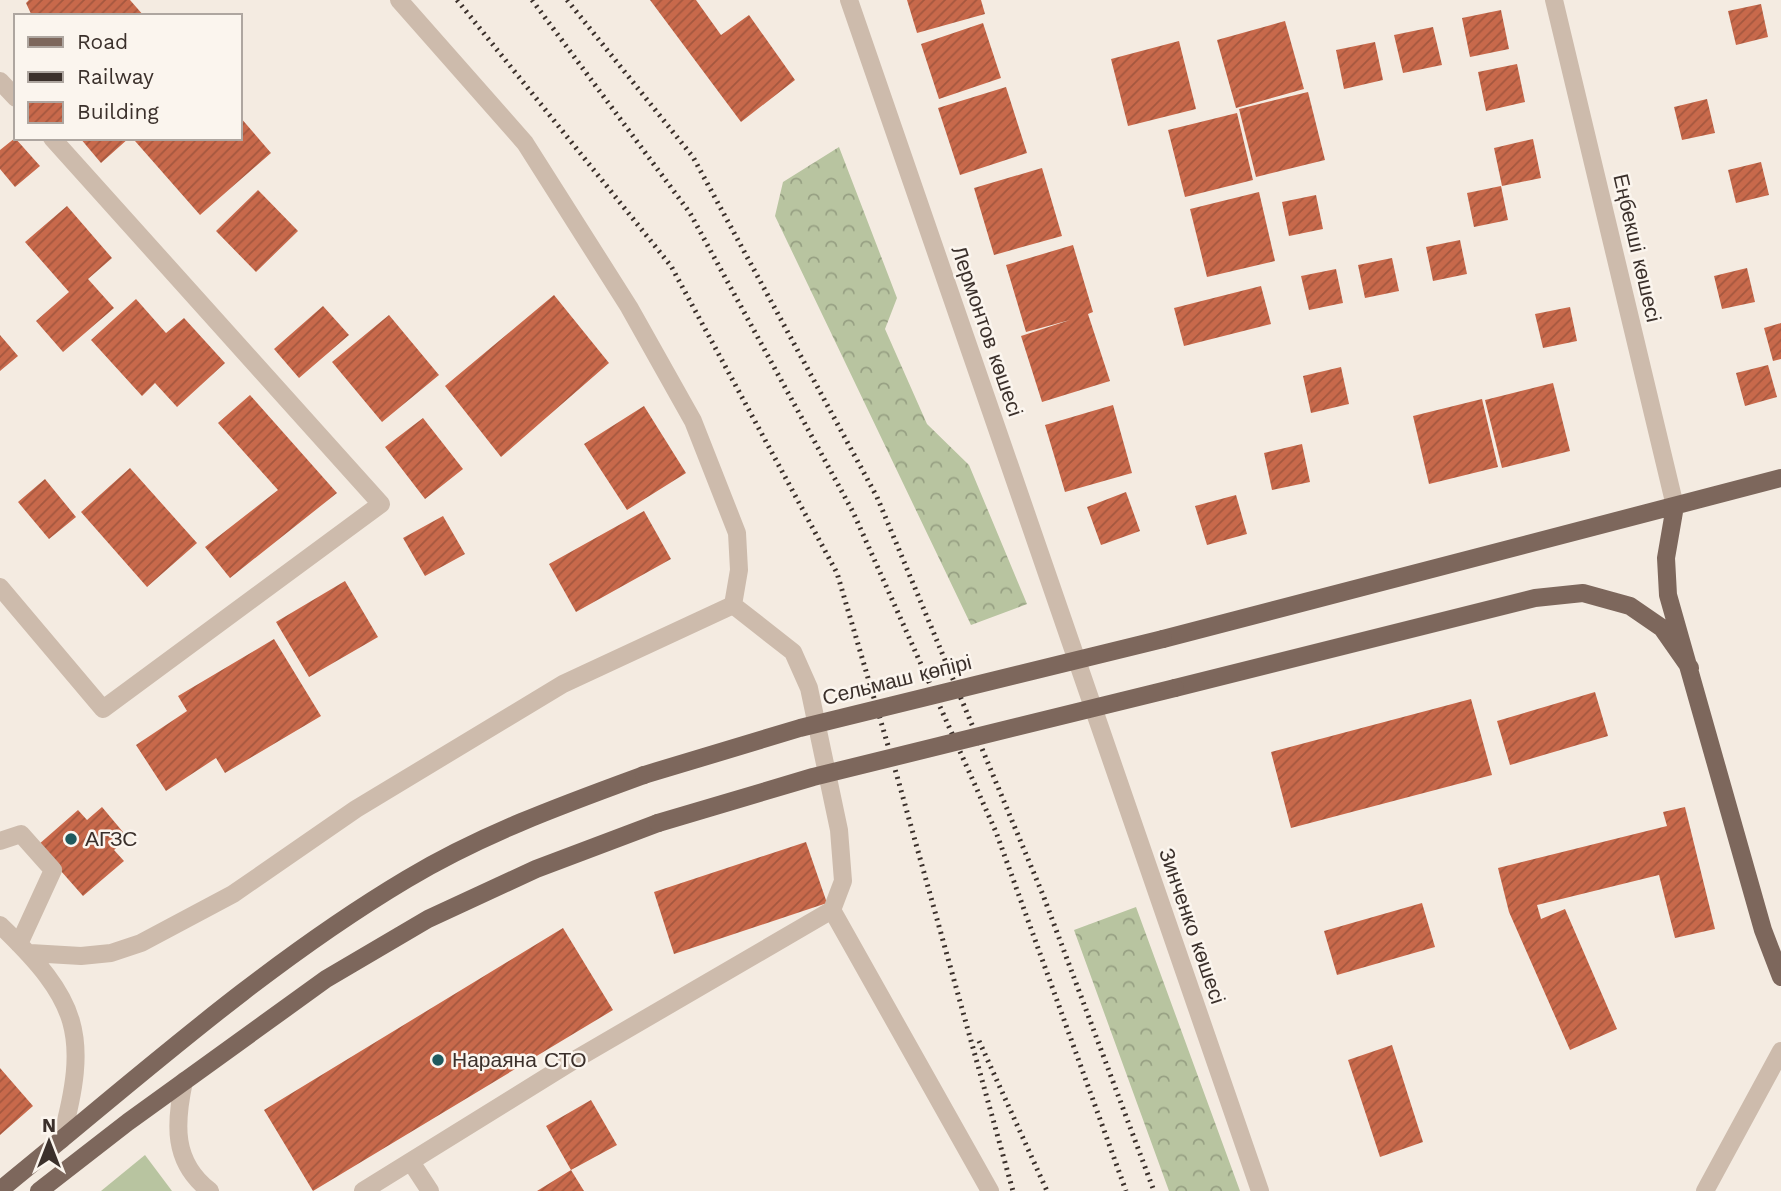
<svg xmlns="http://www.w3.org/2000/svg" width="1781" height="1191" viewBox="0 0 1781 1191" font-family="'Work Sans',sans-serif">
  <defs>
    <pattern id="forest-crowns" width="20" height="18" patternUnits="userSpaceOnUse" patternTransform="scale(1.75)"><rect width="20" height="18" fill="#b8c4a0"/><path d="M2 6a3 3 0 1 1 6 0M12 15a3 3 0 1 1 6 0" fill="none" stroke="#97a083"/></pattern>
    <pattern id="building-hatch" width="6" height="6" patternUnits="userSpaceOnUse" patternTransform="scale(1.75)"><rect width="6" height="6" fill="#c8694b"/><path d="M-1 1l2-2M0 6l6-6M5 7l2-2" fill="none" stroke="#a4573f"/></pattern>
  </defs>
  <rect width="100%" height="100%" fill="#f4ebe1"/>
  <!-- green -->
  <path fill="#b8c4a0" d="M145 1155 172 1191H101Z"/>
  <!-- forest -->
  <path fill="url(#forest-crowns)" d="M839 147 897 298 885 329 927 424 969 465 1027 604 971 625 775 216 783 182Z
    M1136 907 1240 1191H1169L1074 930Z"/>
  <!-- building -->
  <path fill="url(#building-hatch)" d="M29 0H130L144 16H32L26 3Z
    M650 0H696L721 35 749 15 795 80 741 122Z
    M907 0H981L985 14 917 33Z
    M1761 4 1768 37 1736 45 1728 11Z
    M1501 10 1509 49 1470 57 1462 18Z
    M1285 21 1304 89 1236 108 1217 40Z
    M983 23 1001 78 939 99 921 44Z
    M1433 27 1442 65 1403 73 1394 35Z
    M1179 41 1196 109 1128 126 1111 59Z
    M1375 42 1383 80 1344 89 1336 50Z
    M1517 64 1525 102 1486 111 1478 72Z
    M1006 87 1027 153 960 175 938 108Z
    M1308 92 1325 160 1256 177 1239 109Z
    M1707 99 1715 133 1682 140 1674 107Z
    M1237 113 1253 180 1185 197 1168 130Z
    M240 117 271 153 200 215 135 141 138 138H240Z
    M15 138 40 166 15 187 0 169V150Z
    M80 138H129L101 163Z
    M1533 139 1541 178 1502 186 1494 148Z
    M1761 162 1769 195 1736 203 1728 170Z
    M1042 168 1062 236 994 255 974 188Z
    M1501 186 1508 220 1474 227 1467 193Z
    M258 190 298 231 256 272 216 231Z
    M1259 192 1275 261 1207 277 1190 209Z
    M1316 195 1323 229 1289 236 1282 202Z
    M67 206 112 258 88 279 114 308 63 352 36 321 69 292 25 242Z
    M1460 240 1467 274 1433 281 1426 247Z
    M1073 245 1093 312 1088 314 1110 381 1042 402 1021 336 1070 320 1026 332 1006 265Z
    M1392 258 1399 291 1365 298 1358 265Z
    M1747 268 1755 302 1722 309 1714 276Z
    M1336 269 1343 303 1309 310 1301 276Z
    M1261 286 1271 324 1184 346 1174 308Z
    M554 295 609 363 501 457 445 386Z
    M136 299 166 333 184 318 225 363 177 407 155 383 142 396 91 340Z
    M323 306 349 335 299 378 274 349Z
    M1570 307 1577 341 1543 348 1535 314Z
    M389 315 439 375 382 422 332 362Z
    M1781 323V359L1773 361 1764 328Z
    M0 335 18 356 0 371Z
    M1768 365 1777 397 1745 406 1736 373Z
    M1341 367 1349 404 1311 413 1303 376Z
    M1553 383 1570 451 1502 468 1485 400Z
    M250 395 337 493 230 578 205 547 278 490 218 423Z
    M1482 399 1498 467 1429 484 1413 416Z
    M1113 405 1132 473 1065 492 1045 425Z
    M644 406 686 473 627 510 584 444Z
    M423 418 463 469 425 499 385 447Z
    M1302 444 1310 482 1272 490 1264 453Z
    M130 468 197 543 147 587 81 512Z
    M45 479 76 517 49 539 18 502Z
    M1126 492 1140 531 1101 545 1087 507Z
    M1236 495 1247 534 1207 545 1195 506Z
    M644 511 671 559 576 612 549 564Z
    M443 516 465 554 425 576 403 538Z
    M345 581 378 637 309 677 276 622Z
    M274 639 321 716 225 773 216 758 166 791 136 745 187 711 178 696Z
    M1595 692 1608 736 1510 765 1497 721Z
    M1471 699 1492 775 1291 828 1271 752Z
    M102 807 128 838 114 850 124 861 83 896 38 845 78 810 87 820Z
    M1685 807 1715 929 1675 938 1659 875 1537 905 1541 919 1565 909 1617 1029 1570 1050 1509 912 1498 868 1667 826 1663 812Z
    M806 842 827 903 674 954 654 892Z
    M1422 903 1435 947 1337 975 1324 931Z
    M563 928 613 1010 313 1191 264 1110Z
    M1392 1045 1423 1142 1380 1157 1348 1060Z
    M0 1068 33 1106 0 1135Z
    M591 1100 617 1145 571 1170 546 1126Z
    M571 1170 584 1191H537Z"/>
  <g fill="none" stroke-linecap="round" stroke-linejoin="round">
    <!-- minor -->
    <path stroke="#cdbbac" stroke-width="18" d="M399 0 525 143 629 307 693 421 737 533 739 570 733 605
      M849 0 1260 1191
      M1554 0 1675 506
      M0 81 16 98
      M0 587 103 709 381 504 52 138
      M0 841 21 834 53 870 19 944
      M832 910 990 1191
      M0 925C79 1001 90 1034 61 1140
      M30 953 81 956 111 953 141 943 233 894 356 809 563 684 733 605
      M184 1081C175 1123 172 1162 210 1191
      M411 1162 430 1191
      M363 1191 571 1062 832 910 843 881 839 830 809 688 793 652 733 605
      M1705 1191 1781 1051"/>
    <!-- major -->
    <path stroke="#7d675c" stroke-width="18" d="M1675 506 1666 558 1668 595 1763 930 1781 977
      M1163 639 1781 478
      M1175 688 1535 598 1583 593 1630 606 1662 628 1690 668
      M0 1190C132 1083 261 966 407 879 482 834 562 805 644 775
      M39 1191 128 1122 326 979 428 919 536 869 658 823"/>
    <!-- rail -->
    <path stroke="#3b302b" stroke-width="5" stroke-dasharray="2 5" stroke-linecap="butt" d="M457 0 671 266 837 573 897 776 1013 1191
      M532 0 690 213 853 512 996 832 1126 1191
      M567 0 693 157 877 497 1043 895 1154 1191
      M979 1041 1047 1191"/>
    <!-- major-bridge -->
    <path stroke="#7d675c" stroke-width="18" d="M644 775 800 728 1163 639
      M658 823 813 777 1175 688"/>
  </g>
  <!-- markers -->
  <g fill="#1f5a5e" stroke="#fbf5ee" stroke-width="2.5">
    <circle cx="71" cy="839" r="7"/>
    <circle cx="438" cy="1060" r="7"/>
  </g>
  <g text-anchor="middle" stroke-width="5" stroke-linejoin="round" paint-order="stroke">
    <!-- street labels -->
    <g font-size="21" fill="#3b302b" stroke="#fbf5ee">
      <text transform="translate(1637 248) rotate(77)" y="7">Еңбекші көшесі</text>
      <text transform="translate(987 331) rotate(71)" y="7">Лермонтов көшесі</text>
      <text transform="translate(897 680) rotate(-14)" y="7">Сельмаш көпірі</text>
      <text transform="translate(1192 926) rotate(71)" y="7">Зинченко көшесі</text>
    </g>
    <!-- poi labels -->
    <g font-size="21" fill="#3b302b" stroke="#fbf5ee" text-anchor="start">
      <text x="85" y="846">АГЗС</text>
      <text x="452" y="1067">Нараяна СТО</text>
    </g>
  </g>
  <!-- legend -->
  <rect x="14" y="14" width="228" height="126" fill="#fbf5ee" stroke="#aea6a0" stroke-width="2"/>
  <rect x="28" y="37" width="35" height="10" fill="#7d675c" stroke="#aea6a0" stroke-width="2"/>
  <text x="77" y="49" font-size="21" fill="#3b302b">Road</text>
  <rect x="28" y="72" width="35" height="10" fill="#3b302b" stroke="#aea6a0" stroke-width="2"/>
  <text x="77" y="84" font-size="21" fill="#3b302b">Railway</text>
  <rect x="28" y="102" width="35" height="21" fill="url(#building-hatch)" stroke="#aea6a0" stroke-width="2"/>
  <text x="77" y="119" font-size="21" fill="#3b302b">Building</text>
  <!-- north arrow -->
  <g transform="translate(49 1142)" stroke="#fbf5ee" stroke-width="5" paint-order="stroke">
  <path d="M0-5L12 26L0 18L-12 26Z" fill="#3b302b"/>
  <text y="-10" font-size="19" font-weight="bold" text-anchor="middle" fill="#3b302b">N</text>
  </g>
</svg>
